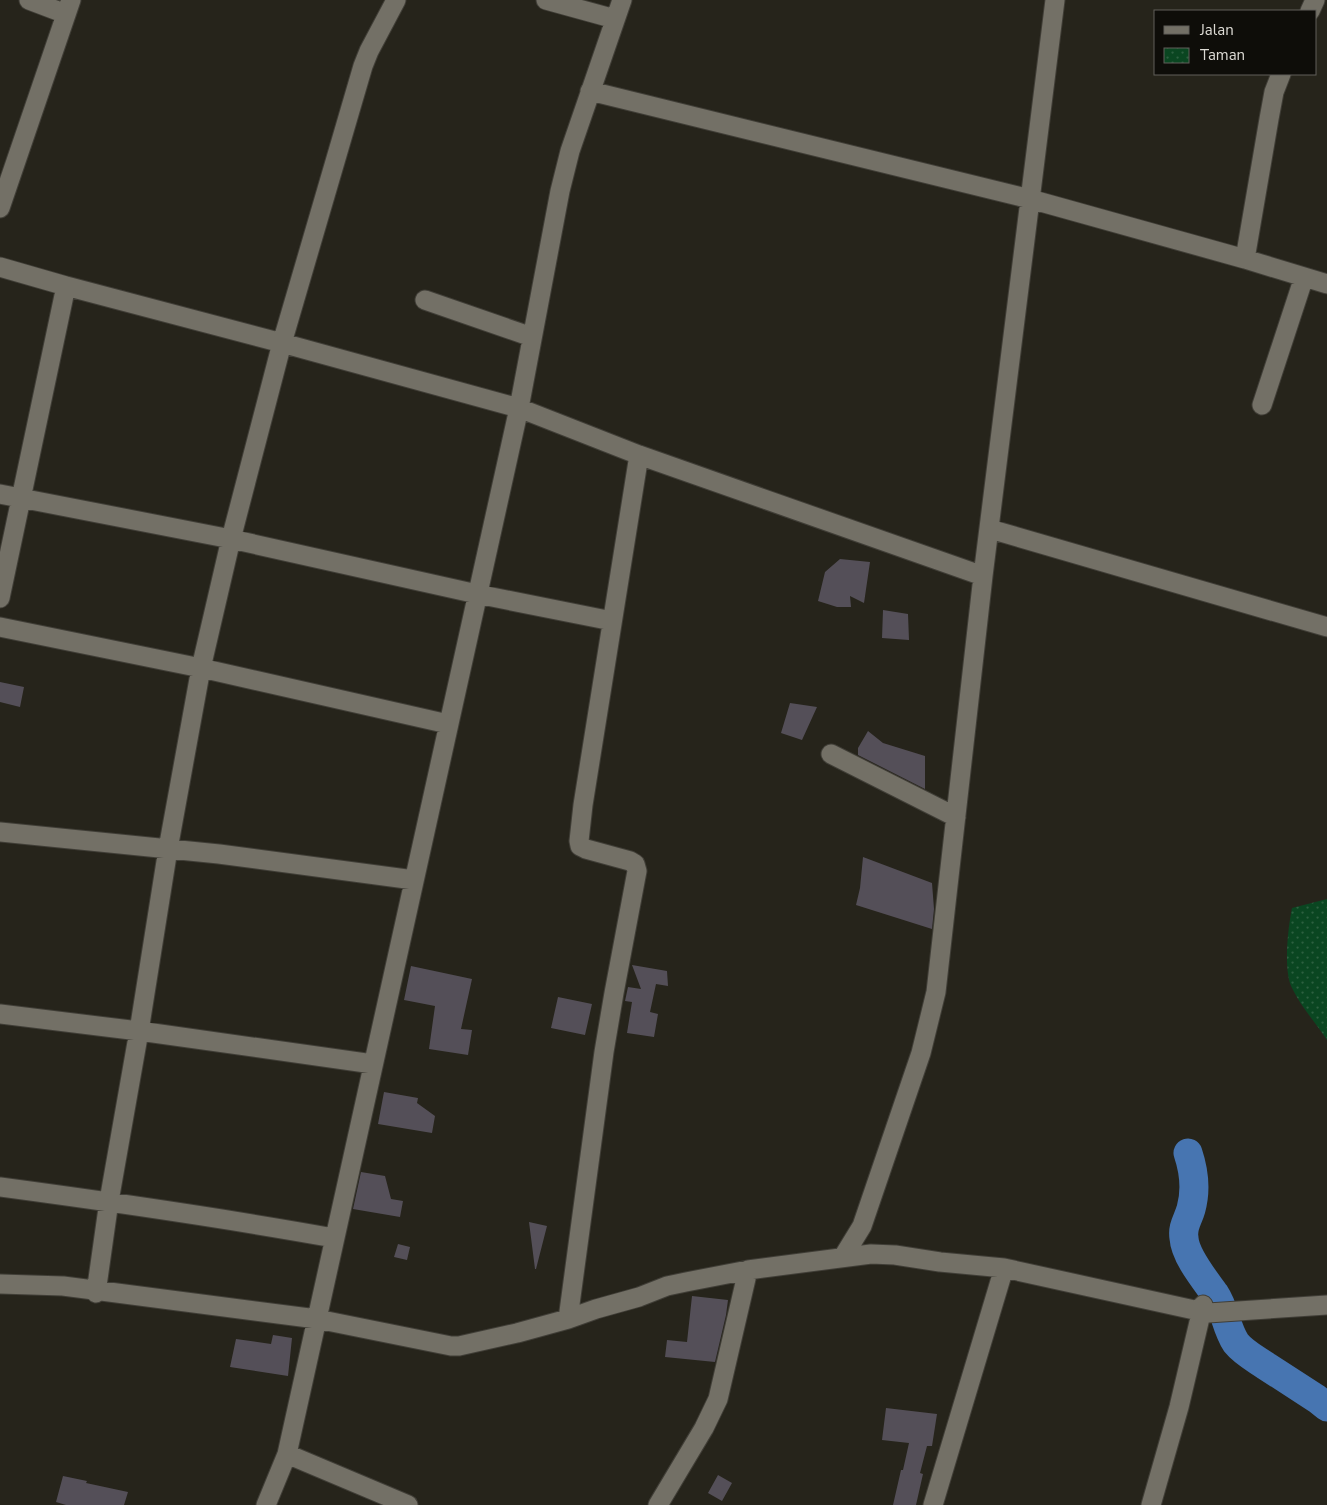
<svg xmlns="http://www.w3.org/2000/svg" width="1327" height="1505" viewBox="0 0 1327 1505" font-family="'Nunito Sans',sans-serif">
  <defs>
    <pattern id="park-dots" width="8" height="8" patternUnits="userSpaceOnUse" patternTransform="scale(1.25)"><rect width="8" height="8" fill="#0a4621"/><path d="M2 2h.1M6 6h.1" fill="none" stroke="#2d6040" stroke-width="1.8" stroke-linecap="round"/></pattern>
  </defs>
  <rect width="100%" height="100%" fill="#26241b"/>
  <!-- park -->
  <path fill="url(#park-dots)" d="M1327 899V1040C1316 1023 1301 1007 1292 988 1283 970 1288 928 1292 908Z"/>
  <g fill="none" stroke-linecap="round" stroke-linejoin="round">
    <!-- river -->
    <path stroke="#4775b1" stroke-width="29" d="M1188 1153C1194 1171 1196 1191 1191 1209 1188 1220 1182 1226 1184 1238 1185 1256 1205 1280 1215 1294 1225 1309 1226 1328 1236 1343 1244 1353 1256 1359 1266 1366 1283 1377 1300 1388 1317 1399L1327 1407"/>
  </g>
  <!-- building -->
  <path fill="#544f58" d="M840 559 870 562 864 603 850 596 851 607H837L818 601 825 572Z
    M883 610 908 614 909 640 882 638Z
    M0 682 24 687 20 707 0 702Z
    M790 703 817 707 802 740 781 733Z
    M868 731 883 743 925 756V789L858 755V748Z
    M863 857 932 883 934 909 932 929 856 905 860 888Z
    M632 965 667 971 668 986 656 984 650 1012 658 1014 654 1037 627 1033 632 1002 625 1001 628 987 641 989Z
    M411 966 472 979 461 1029 472 1030 468 1055 429 1049 435 1006 404 1000Z
    M558 997 592 1004 585 1035 551 1028Z
    M384 1092 418 1098 417 1103 435 1116 432 1133 378 1124Z
    M361 1172 385 1176 391 1199 403 1201 400 1217 353 1209Z
    M529 1222 547 1226 536 1269H535Z
    M398 1244 410 1247 407 1260 394 1257Z
    M692 1296 728 1300 726 1315 715 1362 665 1357 667 1340 687 1342Z
    M273 1335 292 1338 288 1376 230 1367 236 1339 271 1344Z
    M886 1408 937 1414 932 1446H927L920 1473 923 1474 916 1505H893L901 1470H903L909 1443 882 1440Z
    M718 1475 732 1483 722 1501 708 1493Z
    M63 1476 87 1481 86 1483 128 1492 124 1505H66L56 1502Z"/>
  <g fill="none" stroke-linecap="round" stroke-linejoin="round">
    <!-- minor casing -->
    <g stroke="#403e37" stroke-width="21">
      <path id="minor" d="M29 0 66 14
        M546 0 615 19
        M1310 11 1315 0
        M590 91 1030 199 1245 259 1327 284
        M0 208 71 0
        M1245 259 1269 119 1274 92 1281 74
        M0 267 66 286 282 343 519 408 639 455 983 576
        M425 300 532 337
        M1262 405 1304 277
        M0 494 231 539 477 594 612 621
        M990 529 1327 627
        M0 598 66 286
        M0 627 201 668 448 724
        M831 754 956 817
        M0 832 219 854 414 880
        M0 1014 139 1031 373 1064
        M0 1187C112 1202 223 1218 334 1238
        M843 1257 862 1226 921 1053 936 992 983 576 1055 0
        M0 1284 63 1286 317 1319 451 1346H459L517 1333 568 1319 596 1309 639 1297 667 1286 686 1282 748 1270 871 1254 895 1255 940 1262 1004 1268 1208 1313 1327 1305
        M96 1293 109 1201 139 1031 168 849 201 668 231 539 282 343 363 66 369 51 396 0
        M568 1319 604 1052 614 993 637 871 635 864 630 861 586 849 580 846 579 841 583 805 639 455
        M287 1454 408 1505
        M266 1505 287 1454 519 408 560 191 570 151 622 0
        M658 1505 704 1428 718 1399 748 1270
        M933 1505 1004 1268
        M1151 1505 1179 1407 1203 1305"/>
    </g>
    <!-- minor -->
    <use href="#minor" stroke="#737066" stroke-width="19"/>
  </g>
  <!-- legend -->
  <rect x="1154" y="10" width="162" height="65" fill="#0e0d09" stroke="#605f5a"/>
  <rect x="1164" y="26" width="25" height="8" fill="#737066" stroke="#605f5a"/>
  <text x="1200" y="35" font-size="15" fill="#dcdad4">Jalan</text>
  <rect x="1164" y="48" width="25" height="15" fill="url(#park-dots)" stroke="#605f5a"/>
  <text x="1200" y="60" font-size="15" fill="#dcdad4">Taman</text>
</svg>
